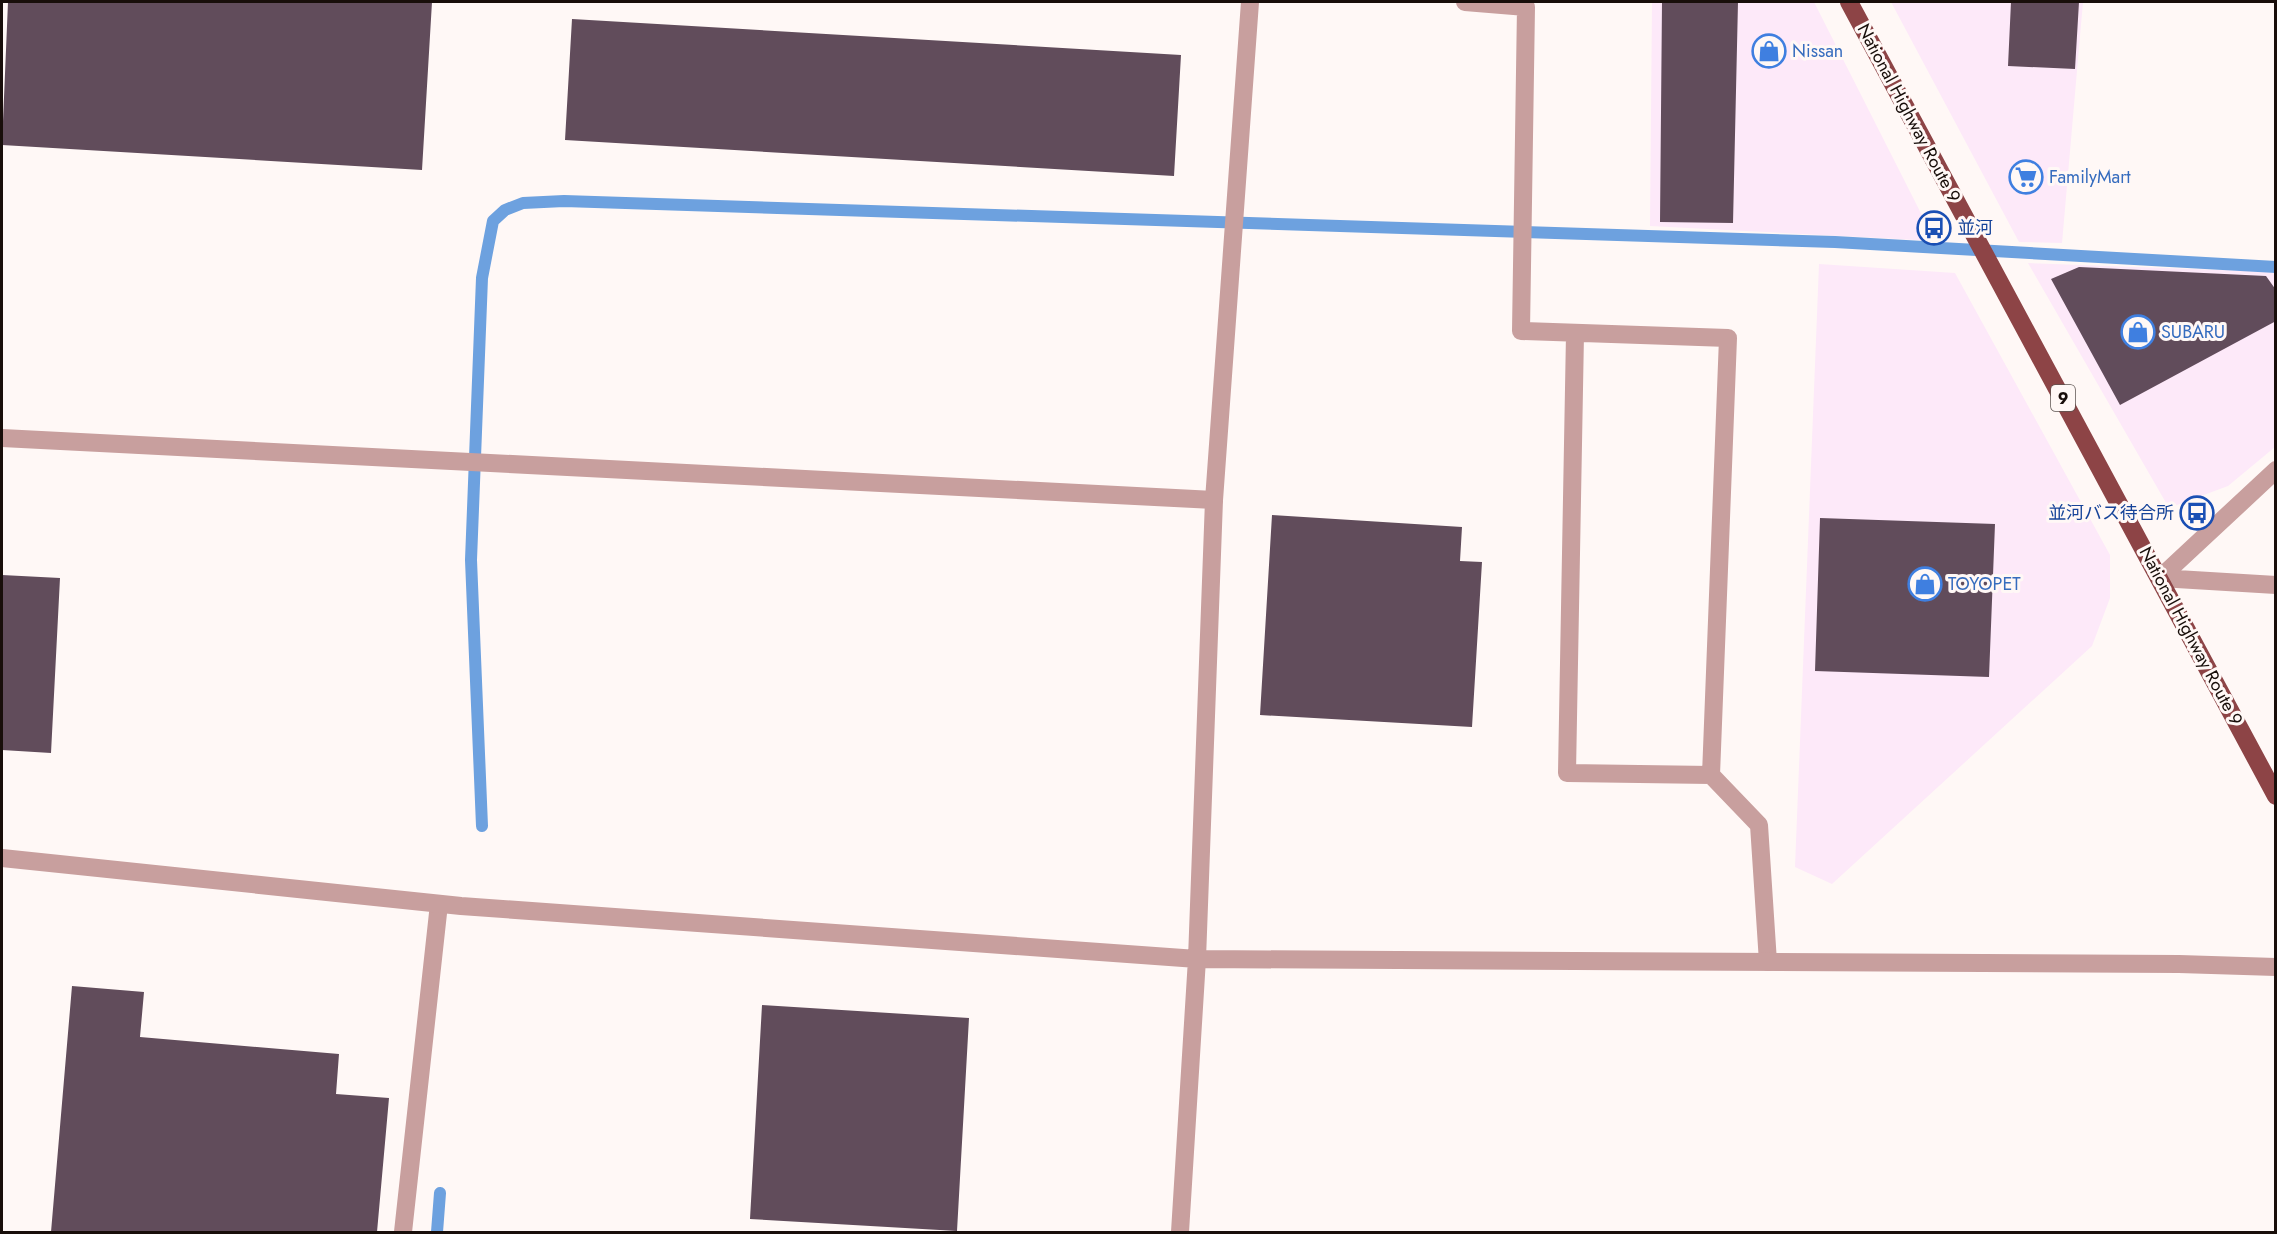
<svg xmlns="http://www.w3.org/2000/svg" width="2277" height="1234" viewBox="0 0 2277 1234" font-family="Jost,'Noto Sans JP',sans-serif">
  <rect width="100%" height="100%" fill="#fff8f6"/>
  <!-- commercial -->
  <path fill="#fde9f9" d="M1652 2H1814L1935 241 1650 226Z
    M1891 2H2083L2062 243 2019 242Z
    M2028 263 2275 272V447L2228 486 2169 508Z
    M1819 264 1955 273 2110 555V598L2092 646 1832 884 1795 867Z"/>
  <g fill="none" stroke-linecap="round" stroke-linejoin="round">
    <!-- stream -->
    <path stroke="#6da1df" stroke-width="12" d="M482 826 471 560 482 278 493 221 505 210 523 203 564 201 1835 242 2276 267
      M437 1232 440 1193"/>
  </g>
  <!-- building -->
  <path fill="#614c5b" d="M8 2H432L422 170 2 145Z
    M1662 2H1738L1733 223 1660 222Z
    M2011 2H2079L2075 69 2008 66Z
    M572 19 1181 55 1174 176 565 140Z
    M2079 267 2266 276 2276 290V321L2120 405 2051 279Z
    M2203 500 2211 508 2192 527 2183 518Z
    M1272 515 1462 527 1460 561 1482 562 1472 727 1260 715Z
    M1820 518 1995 524 1989 677 1815 671Z
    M2 575 60 578 51 753 2 750Z
    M72 986 144 992 140 1037 339 1054 336 1094 389 1098 377 1232H51Z
    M762 1005 969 1018 957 1231 750 1219Z"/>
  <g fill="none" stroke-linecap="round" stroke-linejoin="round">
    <!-- minor -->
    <path stroke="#c89f9e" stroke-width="18" d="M1465 2 1526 7 1521 331 1728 338 1711 775 1759 825 1768 962
      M1575 334 1567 773 1711 775
      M2 438 1214 500
      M2160 578 2276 470
      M2160 578 2276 585
      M403 1232 439 904"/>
    <!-- tertiary -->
    <path stroke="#c89f9e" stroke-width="18" d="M2 858 461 906 1197 959 2179 964 2276 967
      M1180 1232 1197 959 1214 500 1250 2"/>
    <!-- trunk -->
    <path stroke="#8d4446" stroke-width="18" d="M1849 2 2276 796"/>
  </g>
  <!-- icons -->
  <defs>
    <g id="shop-ring" transform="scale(1.725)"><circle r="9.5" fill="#fff8f6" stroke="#3f7fe0" stroke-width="1.5"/><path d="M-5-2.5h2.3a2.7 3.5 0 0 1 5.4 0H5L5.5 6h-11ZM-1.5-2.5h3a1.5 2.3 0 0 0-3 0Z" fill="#3f7fe0"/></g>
    <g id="supermarket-ring" transform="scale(1.725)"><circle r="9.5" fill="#fff8f6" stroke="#3f7fe0" stroke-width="1.5"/><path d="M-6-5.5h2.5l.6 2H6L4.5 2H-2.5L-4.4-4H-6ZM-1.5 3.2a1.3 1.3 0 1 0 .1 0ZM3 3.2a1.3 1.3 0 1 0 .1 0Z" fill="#3f7fe0"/></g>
    <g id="bus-ring" transform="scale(1.725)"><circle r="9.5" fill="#fff8f6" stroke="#1a4fb4" stroke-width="1.5"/><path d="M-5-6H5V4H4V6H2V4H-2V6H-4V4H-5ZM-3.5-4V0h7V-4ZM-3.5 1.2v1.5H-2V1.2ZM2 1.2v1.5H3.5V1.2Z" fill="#1a4fb4"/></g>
  </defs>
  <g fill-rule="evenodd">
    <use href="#shop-ring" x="1769" y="51"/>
    <use href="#supermarket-ring" x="2026" y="177"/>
    <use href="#bus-ring" x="1934" y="228"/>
    <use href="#shop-ring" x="2138" y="332"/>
    <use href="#bus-ring" x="2197" y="513"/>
    <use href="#shop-ring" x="1925" y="584"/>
  </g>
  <g text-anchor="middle" stroke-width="6" stroke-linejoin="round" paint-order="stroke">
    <!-- shield labels -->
    <rect fill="#fff8f6" stroke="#5d5451" stroke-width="1.5" x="2051" y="385" width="24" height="26" rx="4.5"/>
    <g font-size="16" font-weight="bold" fill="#180e0a">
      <text x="2063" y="404">9</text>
    </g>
    <!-- shop labels -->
    <g font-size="18" fill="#366cbe" stroke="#fff8f6" text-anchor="start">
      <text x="1792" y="57">Nissan</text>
      <text x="2049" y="183">FamilyMart</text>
      <text x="2161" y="338">SUBARU</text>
      <text x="1948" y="590">TOYOPET</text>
    </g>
    <!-- street labels -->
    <g font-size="18" fill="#180e0a" stroke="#fff8f6">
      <text transform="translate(1909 113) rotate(62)" y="6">National Highway Route 9</text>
      <text transform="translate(2191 636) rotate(62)" y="6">National Highway Route 9</text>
    </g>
    <!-- transit labels -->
    <g font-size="18" fill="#164399" stroke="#fff8f6" text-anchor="start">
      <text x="1957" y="234">並河</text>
      <text x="2174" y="519" text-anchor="end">並河バス待合所</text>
    </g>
  </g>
  <!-- border -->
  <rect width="2277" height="1234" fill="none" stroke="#180e0a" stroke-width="6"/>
</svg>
